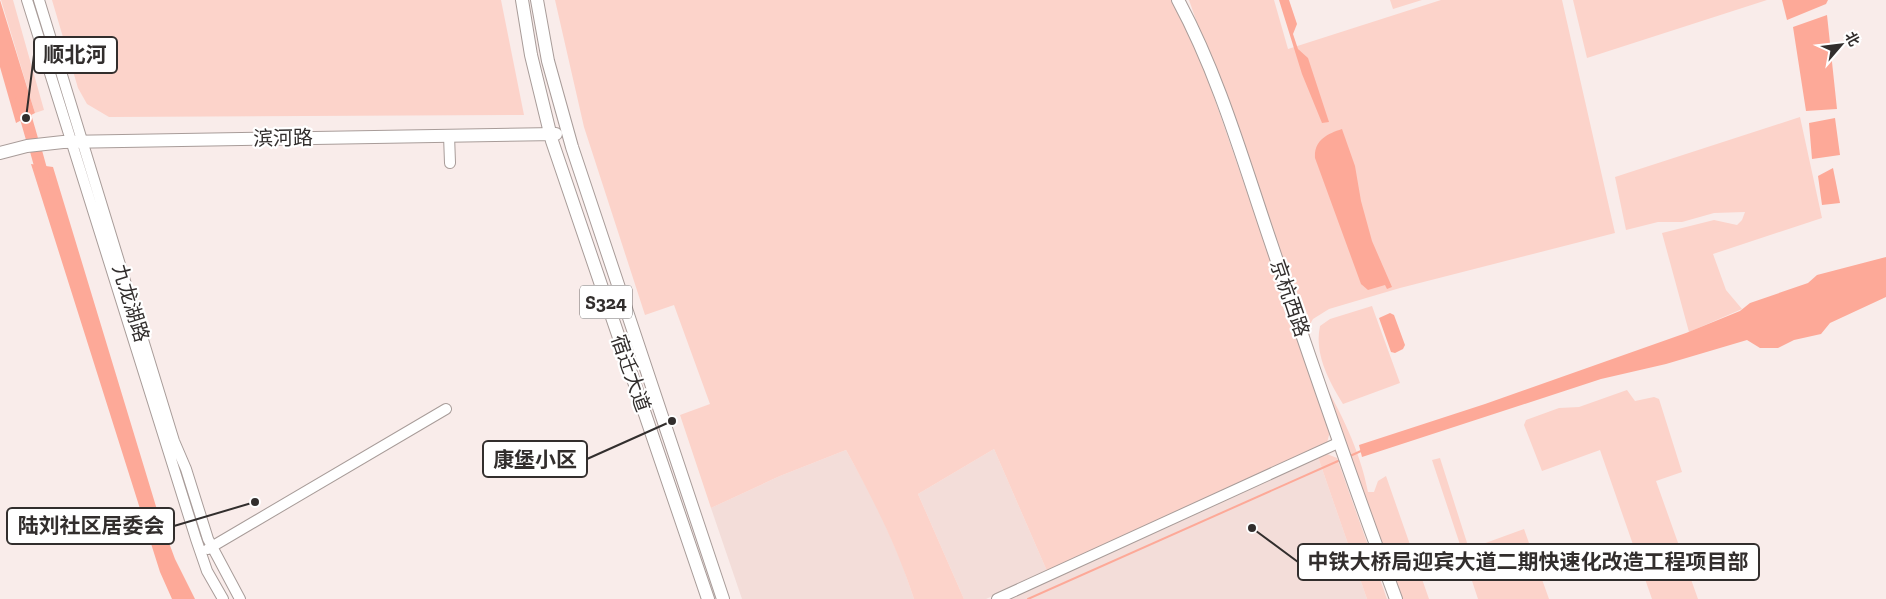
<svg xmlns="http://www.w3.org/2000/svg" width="1886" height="599" viewBox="0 0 1886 599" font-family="'Zilla Slab','Noto Sans SC',serif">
  <rect width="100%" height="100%" fill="#f9ecea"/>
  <!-- built -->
  <path fill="#f3ddd9" d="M994 449 1047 571 986 599H964L918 494Z
    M846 450 877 506 901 561 914 599H742L711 508 780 476Z
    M1318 457 1367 599H1007Z"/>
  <!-- green -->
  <path fill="#fcd3ca" d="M1 0H13L44 110 35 113Z
    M52 0H501L524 115 109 117 87 104 78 88Z
    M555 0H1171L1197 48 1330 431 1327 443 1047 571 994 449 918 494 964 599H914C897 546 873 499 846 450L780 476 711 508 680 415 710 404 674 305 645 315 584 127Z
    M1189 0H1274L1288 49 1441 0H1562L1615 233 1400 288 1329 309 1313 319 1309 326 1311 349Z
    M1390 0H1422L1393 9Z
    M1573 0H1767L1587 58Z
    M1800 117 1822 218 1713 254 1726 290 1742 309 1689 332 1662 233 1714 220 1737 225 1742 220 1745 212 1714 213 1682 222H1658L1626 230 1615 177Z
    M1372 306 1400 383 1343 404C1329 381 1314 354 1320 326L1330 319Z
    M1318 373C1340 410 1360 450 1368 492H1374L1378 481 1386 476 1429 599H1401Z
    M1627 390 1635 401 1654 397 1659 399 1682 472 1656 481 1698 599H1652L1600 450 1542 471 1524 425 1526 420 1559 408 1579 407Z
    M1327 454 1337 458 1387 599H1367L1318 457Z
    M1440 458 1469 549 1524 529 1549 599H1478L1432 460Z"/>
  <!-- water -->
  <path fill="#fda998" d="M0 0 35 113 16 123 0 67Z
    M1279 0H1289L1297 24 1293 34 1298 49 1308 58 1329 122 1322 123 1302 74Z
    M1782 0H1828L1826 4 1787 20Z
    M1827 15 1837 109 1806 111 1793 27Z
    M1835 118 1840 155 1812 159 1809 123Z
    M1342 129 1355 166 1361 201 1372 241 1392 287 1387 289 1385 285 1368 290 1361 284 1315 158C1314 140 1327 134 1342 129Z
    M31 164 53 167 158 513 175 559 195 599H172L160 572Z
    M1833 168 1840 203 1822 205 1818 176Z
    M1886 257V297L1830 323 1821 334 1794 340 1778 348H1760L1747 340 1666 364 1601 379 1362 457 1359 445 1485 404 1686 333 1740 311 1750 303 1808 283 1817 275Z
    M1390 313 1394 315 1405 345 1403 349 1395 353 1391 352 1379 318Z"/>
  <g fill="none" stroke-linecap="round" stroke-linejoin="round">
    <!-- stream -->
    <path stroke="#fda998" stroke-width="2" d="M1350 456 1361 451
      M1028 599 1338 461"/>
    <!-- river -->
    <path stroke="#fda998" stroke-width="12" d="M21 101 32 139
      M36 151 44 180"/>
    <!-- minor casing -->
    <g stroke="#a89c99" stroke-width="12">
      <path id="minor" d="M27 0 196 539 207 571 223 599
        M39 0 174 441 186 469 208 539 240 599
        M449 135 450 163
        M208 549 446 409
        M997 599 1338 443"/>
    </g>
    <!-- major casing -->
    <g stroke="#a89c99" stroke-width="14">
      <path id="major" d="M522 0 531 55 552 141 708 599
        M537 0 548 61 572 147 723 599
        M1178 0C1219 76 1243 161 1271 243 1311 362 1352 481 1396 599
        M0 153 27 146 63 142 556 134"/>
    </g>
    <!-- minor -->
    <use href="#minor" stroke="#fff" stroke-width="10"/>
    <!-- major -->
    <use href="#major" stroke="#fff" stroke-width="12"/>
  </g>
  <g text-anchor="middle" stroke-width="4.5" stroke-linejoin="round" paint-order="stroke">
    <!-- shield labels -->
    <rect fill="#fff" stroke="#706d6c" stroke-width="1" x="580" y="285.5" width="52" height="33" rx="4"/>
    <g font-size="19" font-weight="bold" fill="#322e2d">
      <text x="606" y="309">S324</text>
    </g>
    <!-- street labels -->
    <g font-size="20" fill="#322e2d" stroke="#fff">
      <text transform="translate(283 138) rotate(-1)" y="7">滨河路</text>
      <text transform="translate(1290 298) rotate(71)" y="7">京杭西路</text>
      <text transform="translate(131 303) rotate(73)" y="7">九龙湖路</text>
      <text transform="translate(631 373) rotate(71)" y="7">宿迁大道</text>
    </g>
  </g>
  <!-- callouts -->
  <path fill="none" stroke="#322e2d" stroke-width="2" d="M26 118L34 55M672 421L587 459M255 502L174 526M1252 528L1298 562"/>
  <g fill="#322e2d" stroke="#fff" stroke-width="2">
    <circle cx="26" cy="118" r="5"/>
    <circle cx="672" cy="421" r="5"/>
    <circle cx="255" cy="502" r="5"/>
    <circle cx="1252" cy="528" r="5"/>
  </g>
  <g fill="#fff" stroke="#322e2d" stroke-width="2">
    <rect x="34" y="37" width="83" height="36" rx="5"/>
    <rect x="483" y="441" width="104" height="36" rx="5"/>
    <rect x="7" y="508" width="167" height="36" rx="5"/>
    <rect x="1298" y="544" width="461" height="36" rx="5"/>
  </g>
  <g font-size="21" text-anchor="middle" font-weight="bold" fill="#322e2d">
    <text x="75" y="62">顺北河</text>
    <text x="535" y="467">康堡小区</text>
    <text x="91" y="533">陆刘社区居委会</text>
    <text x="1528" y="569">中铁大桥局迎宾大道二期快速化改造工程项目部</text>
  </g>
  <!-- north arrow -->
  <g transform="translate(1841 45) rotate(62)" stroke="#ffffff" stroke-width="4" paint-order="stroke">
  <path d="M0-4L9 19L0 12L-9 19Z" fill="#322e2d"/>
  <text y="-8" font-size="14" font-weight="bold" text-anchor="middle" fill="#322e2d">北</text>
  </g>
</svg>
